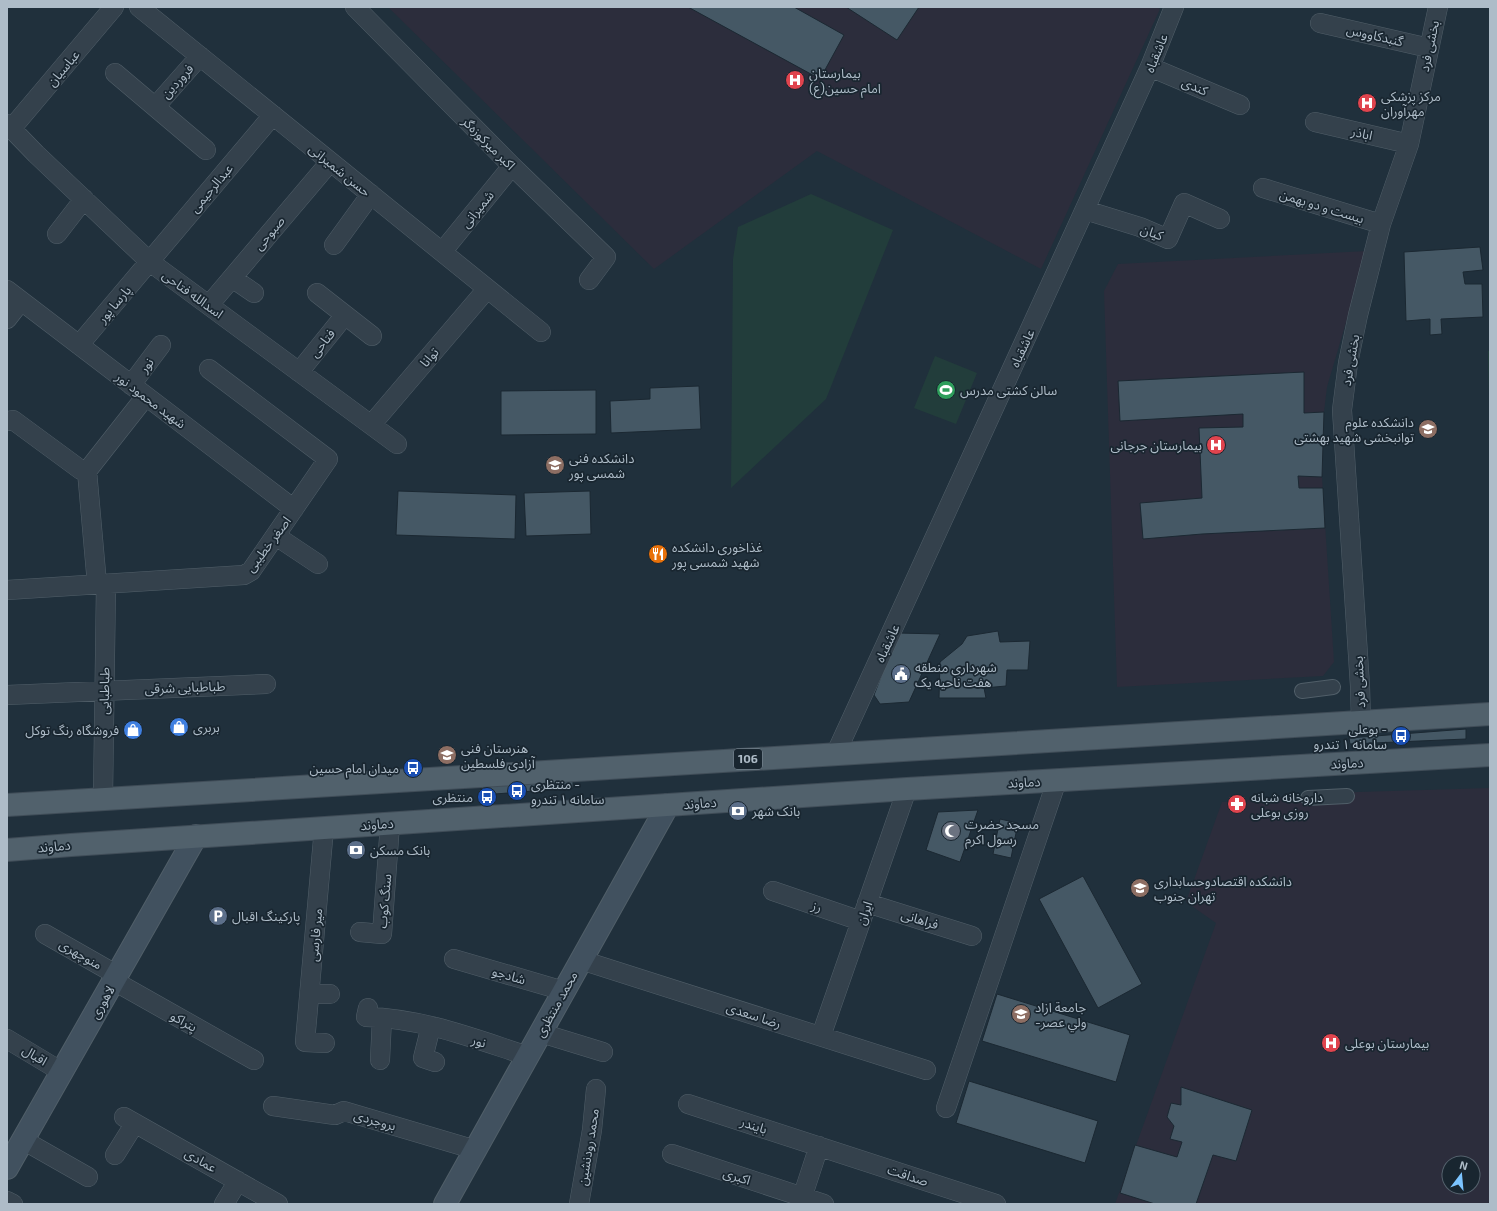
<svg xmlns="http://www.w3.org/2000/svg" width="1497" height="1211" viewBox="0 0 1497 1211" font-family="'Exo 2','Noto Sans Arabic',sans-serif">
  <rect width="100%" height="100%" fill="#20303c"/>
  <!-- medical -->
  <path fill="#2c2d3c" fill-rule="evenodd" d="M388 7H1157L1160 9 1041 269 817 151 654 269Z
    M1367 251 1327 387 1324 412 1322 477 1334 662 1323 676 1117 687 1104 291 1118 264Z
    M1490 788V1204H1115L1216 923 1186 902 1222 802 1358 792ZM1449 1163H1473V1187H1449Z"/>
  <!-- green -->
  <path fill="#223d3b" d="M811 194 893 230 826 399 731 488 733 259 738 227Z
    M1488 351H1490V440Z
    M935 356 977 373 956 424 914 408Z"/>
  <!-- building -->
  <path fill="#455865" stroke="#1b2832" d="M688 7H794L844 35 820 79Z
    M846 7H919L897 40Z
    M1480 247 1483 270 1463 272 1465 284H1482L1483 317 1441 319 1442 334 1430 335V319L1406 321 1404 252Z
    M1304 372V413L1324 412 1322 477 1298 476 1299 488H1323L1325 528 1202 534 1143 539 1140 503 1202 498 1199 428 1243 427V414L1120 421 1118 381Z
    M699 386 701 429 611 433 610 401 650 399V388Z
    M596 390V434L501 435V391Z
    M398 491 516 495 515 539 396 535Z
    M590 491 591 534 526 536 524 493Z
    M998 631 1000 642 1030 641 1028 670H1007L1006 686 984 688 986 698H939L940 662 962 644 967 636Z
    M898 633 940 634 909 702 880 704 874 695Z
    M1466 729V739L1350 744 1349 738Z
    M573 780V788L482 795 481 786Z
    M978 810 960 862 926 850 938 812Z
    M1000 819 1018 823 1011 858 993 854Z
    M1083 876 1142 984 1098 1008 1039 899Z
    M997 994 1130 1035 1116 1082 982 1041Z
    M969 1081 1098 1121 1085 1163 956 1123Z
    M1181 1087 1252 1110 1236 1161 1213 1155 1196 1204H1155L1120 1193 1135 1145 1177 1157 1182 1142 1170 1139 1174 1126 1167 1117 1171 1103 1181 1105Z"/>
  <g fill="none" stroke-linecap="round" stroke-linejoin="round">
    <!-- pedestrian casing -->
    <g stroke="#515f69" stroke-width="16">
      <path id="pedestrian" d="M1302 691 1333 687
        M1308 798 1347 796"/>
    </g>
    <!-- minor casing -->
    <g stroke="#515f69" stroke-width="20">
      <path id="minor" d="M139 7 541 332
        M355 7 512 166 606 257 589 280
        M1320 23 1429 48
        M1150 67 1240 105
        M115 73 206 150
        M155 107 200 56
        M1315 122 1409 144
        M7 124 36 154 150 262 397 444
        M11 129 114 7
        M1263 188 1381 224
        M1085 210 1140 227 1168 239 1184 203 1220 219
        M57 234 84 199
        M334 245 371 194
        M442 252 512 166
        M232 278 254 293
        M7 290 294 509
        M317 293 372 336
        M209 305 330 162
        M7 319 21 301
        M79 345 273 115
        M299 372 345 315
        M131 385 161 345
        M7 421 13 420 81 470 87 471
        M371 425 487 289
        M276 536 318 564
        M97 584 87 471 146 396
        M7 590 244 575 251 571 328 459 209 369
        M7 695 266 684
        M1361 722 1360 686 1342 410 1348 363 1358 315 1381 224 1409 144 1438 7
        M836 753 1150 67 1174 7
        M103 798 106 584
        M324 828 305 1042 325 1043
        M773 891 861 921
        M867 903 972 936
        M360 932 382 934 390 824
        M45 934 117 975
        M454 959 564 991
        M581 960 926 1070
        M114 981 254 1060
        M310 994H330
        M368 1008 366 1017C422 1018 475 1039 528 1056
        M431 1026 423 1058 435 1062
        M541 1033 603 1052
        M821 1036 907 789
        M7 1039 62 1072
        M380 1060 382 1018
        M688 1104 996 1204
        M273 1106 335 1115 344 1111 476 1150
        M946 1108 1057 780
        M124 1117 278 1204
        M23 1140 88 1177
        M672 1154 824 1204
        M115 1155 135 1123
        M7 1201 13 1204
        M224 1204 238 1181
        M579 1204 592 1130 596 1089
        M800 1204 819 1146"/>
    </g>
    <!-- secondary casing -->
    <g stroke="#515f69" stroke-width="24">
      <path id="secondary" d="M7 1168 196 836
        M445 1204 668 805"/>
    </g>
    <!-- primary casing -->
    <g stroke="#404d58" stroke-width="24">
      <path id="primary" d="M7 805 1490 714
        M7 850 71 845 907 789 1490 755"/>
    </g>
    <!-- pedestrian -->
    <use href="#pedestrian" stroke="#34414c" stroke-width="14"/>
    <!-- minor -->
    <use href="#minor" stroke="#34414c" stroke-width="19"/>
    <!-- secondary -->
    <use href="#secondary" stroke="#41515f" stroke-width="22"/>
    <!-- primary -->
    <use href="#primary" stroke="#51616c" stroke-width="22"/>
  </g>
  <!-- icons -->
  <defs>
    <g id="hospital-disc" transform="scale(1)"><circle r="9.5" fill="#e0444e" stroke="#192630"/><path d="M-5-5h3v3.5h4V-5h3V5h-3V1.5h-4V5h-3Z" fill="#fff"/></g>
    <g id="stadium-disc" transform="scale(1)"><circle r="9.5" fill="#2e9e5b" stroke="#192630"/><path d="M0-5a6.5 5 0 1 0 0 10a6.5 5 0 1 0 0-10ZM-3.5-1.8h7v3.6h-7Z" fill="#fff"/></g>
    <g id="university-disc" transform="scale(1)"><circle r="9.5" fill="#8d6e63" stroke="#192630"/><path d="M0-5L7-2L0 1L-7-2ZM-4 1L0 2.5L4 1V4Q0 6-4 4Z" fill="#fff"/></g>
    <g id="restaurant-disc" transform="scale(1)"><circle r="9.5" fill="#e8710a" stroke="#192630"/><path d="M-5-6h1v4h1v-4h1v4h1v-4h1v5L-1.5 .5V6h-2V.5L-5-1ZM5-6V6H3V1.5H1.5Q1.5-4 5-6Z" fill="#fff"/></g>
    <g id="civic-disc" transform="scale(1)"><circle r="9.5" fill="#5c6f8a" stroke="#192630"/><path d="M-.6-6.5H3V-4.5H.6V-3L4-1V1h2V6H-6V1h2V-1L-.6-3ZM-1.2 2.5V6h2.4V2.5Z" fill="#fff"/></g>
    <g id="shop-disc" transform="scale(1)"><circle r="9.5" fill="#3f7fe0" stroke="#192630"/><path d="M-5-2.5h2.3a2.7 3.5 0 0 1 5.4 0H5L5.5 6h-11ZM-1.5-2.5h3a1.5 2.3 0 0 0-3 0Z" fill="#fff"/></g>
    <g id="bus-disc" transform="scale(1)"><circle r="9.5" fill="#1a4fb4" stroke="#192630"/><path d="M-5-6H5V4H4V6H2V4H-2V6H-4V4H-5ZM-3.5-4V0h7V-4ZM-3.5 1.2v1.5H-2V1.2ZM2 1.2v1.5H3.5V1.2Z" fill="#fff"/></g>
    <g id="school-disc" transform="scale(1)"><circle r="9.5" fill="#8d6e63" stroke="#192630"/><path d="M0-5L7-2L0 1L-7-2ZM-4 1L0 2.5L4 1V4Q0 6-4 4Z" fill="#fff"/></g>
    <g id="pharmacy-disc" transform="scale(1)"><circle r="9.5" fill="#e0444e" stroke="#192630"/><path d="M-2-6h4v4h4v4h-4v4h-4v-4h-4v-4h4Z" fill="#fff"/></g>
    <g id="bank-disc" transform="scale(1)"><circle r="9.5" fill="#5c6f8a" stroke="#192630"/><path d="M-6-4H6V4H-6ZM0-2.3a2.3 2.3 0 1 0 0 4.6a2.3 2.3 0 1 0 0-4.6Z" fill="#fff"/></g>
    <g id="mosque-disc" transform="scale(1)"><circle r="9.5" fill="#6b7280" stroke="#192630"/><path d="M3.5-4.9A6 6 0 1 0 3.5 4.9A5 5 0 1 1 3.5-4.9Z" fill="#fff"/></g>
    <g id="parking-disc" transform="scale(1)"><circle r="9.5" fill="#5c6f8a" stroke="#192630"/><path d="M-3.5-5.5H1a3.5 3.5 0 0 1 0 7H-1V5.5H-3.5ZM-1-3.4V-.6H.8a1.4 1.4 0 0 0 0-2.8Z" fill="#fff"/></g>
  </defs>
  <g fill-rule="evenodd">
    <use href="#hospital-disc" x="795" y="80"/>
    <use href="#hospital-disc" x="1367" y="103"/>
    <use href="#stadium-disc" x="946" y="390"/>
    <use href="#university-disc" x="1428" y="429"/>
    <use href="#hospital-disc" x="1216" y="445"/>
    <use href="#university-disc" x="555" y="465"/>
    <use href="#restaurant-disc" x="658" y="554"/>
    <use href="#civic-disc" x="901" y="674"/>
    <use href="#shop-disc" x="179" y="727"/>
    <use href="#shop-disc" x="133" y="730"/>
    <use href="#bus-disc" x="1401" y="736"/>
    <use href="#school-disc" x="447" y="755"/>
    <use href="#bus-disc" x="413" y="768"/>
    <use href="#bus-disc" x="517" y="791"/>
    <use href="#bus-disc" x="487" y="797"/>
    <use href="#pharmacy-disc" x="1237" y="804"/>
    <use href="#bank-disc" x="738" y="811"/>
    <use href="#mosque-disc" x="951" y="831"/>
    <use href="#bank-disc" x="356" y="850"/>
    <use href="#university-disc" x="1140" y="888"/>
    <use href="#parking-disc" x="218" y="916"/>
    <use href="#university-disc" x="1021" y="1014"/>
    <use href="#hospital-disc" x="1331" y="1043"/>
  </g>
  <g text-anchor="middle" stroke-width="3.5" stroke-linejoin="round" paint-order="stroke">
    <!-- shield labels -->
    <rect fill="#192630" stroke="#818f9a" stroke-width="1" x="734" y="749" width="28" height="20" rx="3"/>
    <g font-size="12" font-weight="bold" fill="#aebcc8">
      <text x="748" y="763">106</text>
    </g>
    <!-- street labels -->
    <g font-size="13" fill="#aebcc8" stroke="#192630">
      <text transform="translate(1375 35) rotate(13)" y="5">گنبدکاووس</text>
      <text transform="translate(1429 46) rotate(-78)" y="5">بخشی فرد</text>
      <text transform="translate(1156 53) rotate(-68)" y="5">عاشقباه</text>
      <text transform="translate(63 68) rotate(-50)" y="5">عباسیان</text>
      <text transform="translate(177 81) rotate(-48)" y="5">فروردین</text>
      <text transform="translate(1195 86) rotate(23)" y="5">کندی</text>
      <text transform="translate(1362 133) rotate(13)" y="5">اباذر</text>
      <text transform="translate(489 143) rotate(45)" y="5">اکبر میرکوزه‌گر</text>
      <text transform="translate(340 170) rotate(39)" y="5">حسن شمیرانی</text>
      <text transform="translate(211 188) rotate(-50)" y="5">عبدالرحیمی</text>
      <text transform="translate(1322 206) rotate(17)" y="5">بیست و دو بهمن</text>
      <text transform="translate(477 209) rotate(-51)" y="5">شمیرانی</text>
      <text transform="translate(1152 232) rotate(20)" y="5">کیان</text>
      <text transform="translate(269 233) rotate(-50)" y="5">صبوحی</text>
      <text transform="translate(193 294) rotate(36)" y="5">اسدالله فتاحی</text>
      <text transform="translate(114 304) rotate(-50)" y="5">پارسا پور</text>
      <text transform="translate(322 343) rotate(-51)" y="5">فتاحی</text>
      <text transform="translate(1022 348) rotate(-65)" y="5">عاشقباه</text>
      <text transform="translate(429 357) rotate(-49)" y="5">توانا</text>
      <text transform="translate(1350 360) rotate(-80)" y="5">بخشی فرد</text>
      <text transform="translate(146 365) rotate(-53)" y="5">نور</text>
      <text transform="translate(151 400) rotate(37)" y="5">شهید محمود نور</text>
      <text transform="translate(268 544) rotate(-53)" y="5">اصغر خطیبی</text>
      <text transform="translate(887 643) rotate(-65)" y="5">عاشقباه</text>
      <text transform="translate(1359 682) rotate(-93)" y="5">بخشی فرد</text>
      <text transform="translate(185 687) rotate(-2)" y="5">طباطبایی شرقی</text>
      <text transform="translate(104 691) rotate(-89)" y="5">طباطبایی</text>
      <text transform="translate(1347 763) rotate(-3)" y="5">دماوند</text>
      <text transform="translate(1024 782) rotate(-3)" y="5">دماوند</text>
      <text transform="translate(700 803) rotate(-4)" y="5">دماوند</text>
      <text transform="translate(377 824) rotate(-4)" y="5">دماوند</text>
      <text transform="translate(54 846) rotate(-5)" y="5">دماوند</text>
      <text transform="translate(384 901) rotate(-85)" y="5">سنگ کوب</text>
      <text transform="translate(817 906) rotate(19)" y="5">رز</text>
      <text transform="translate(864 913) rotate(-71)" y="5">ایران</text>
      <text transform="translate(920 919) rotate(17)" y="5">فراهانی</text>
      <text transform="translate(315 935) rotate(-85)" y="5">میر فارسی</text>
      <text transform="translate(81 954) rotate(30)" y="5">منوچهری</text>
      <text transform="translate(509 975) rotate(16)" y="5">شادجو</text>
      <text transform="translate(102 1002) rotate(-60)" y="5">لاهوری</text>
      <text transform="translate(556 1004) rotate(-61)" y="5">محمد منتظری</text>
      <text transform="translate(754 1015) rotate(18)" y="5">رضا سعدی</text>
      <text transform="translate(184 1021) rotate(29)" y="5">پتراکو</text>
      <text transform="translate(479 1041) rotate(17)" y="5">نور</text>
      <text transform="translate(35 1055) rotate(31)" y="5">اقبال</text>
      <text transform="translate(375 1120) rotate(16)" y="5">بروجردی</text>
      <text transform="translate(754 1125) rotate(18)" y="5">بایندر</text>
      <text transform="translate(588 1147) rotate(-81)" y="5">محمد رودنشین</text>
      <text transform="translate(201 1160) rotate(30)" y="5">عمادی</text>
      <text transform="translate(908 1175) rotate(18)" y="5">صداقت</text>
      <text transform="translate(737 1176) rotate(18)" y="5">اکبری</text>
    </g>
    <!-- poi labels -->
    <g font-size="13" fill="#aebcc8" stroke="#192630" text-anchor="start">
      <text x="809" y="78">بیمارستان<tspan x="809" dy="15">امام حسین(ع)</tspan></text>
      <text x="1381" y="101">مرکز پزشکی<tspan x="1381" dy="15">مهرآوران</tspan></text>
      <text x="960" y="395">سالن کشتی مدرس</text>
      <text x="1414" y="427" text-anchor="end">دانشکده علوم<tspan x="1414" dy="15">توانبخشی شهید بهشتی</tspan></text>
      <text x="1202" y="450" text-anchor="end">بیمارستان جرجانی</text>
      <text x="569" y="463">دانشکده فنی<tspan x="569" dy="15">شمسی پور</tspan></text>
      <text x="672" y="552">غذاخوری دانشکده<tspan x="672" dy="15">شهید شمسی پور</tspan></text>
      <text x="915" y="672">شهرداری منطقه<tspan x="915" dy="15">هفت ناحیه یک</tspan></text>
      <text x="193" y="732">بربری</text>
      <text x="1387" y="734" text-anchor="end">بوعلی -<tspan x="1387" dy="15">سامانه ۱ تندرو</tspan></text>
      <text x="119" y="735" text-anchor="end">فروشگاه رنگ توکل</text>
      <text x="461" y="753">هنرستان فنی<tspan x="461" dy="15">آزادی فلسطین</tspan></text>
      <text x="399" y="773" text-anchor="end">میدان امام حسین</text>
      <text x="531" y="789">منتظری -<tspan x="531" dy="15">سامانه ۱ تندرو</tspan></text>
      <text x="473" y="802" text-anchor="end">منتظری</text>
      <text x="1251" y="802">داروخانه شبانه<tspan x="1251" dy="15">روزی بوعلی</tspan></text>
      <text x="752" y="816">بانک شهر</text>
      <text x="965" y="829">مسجد حضرت<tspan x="965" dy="15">رسول اکرم</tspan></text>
      <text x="370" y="855">بانک مسکن</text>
      <text x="1154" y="886">دانشکده اقتصادوحسابداری<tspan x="1154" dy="15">تهران جنوب</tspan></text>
      <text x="232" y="921">پارکینگ اقبال</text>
      <text x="1035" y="1012">جامعة ازاد<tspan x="1035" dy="15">-ولي عصر</tspan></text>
      <text x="1345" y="1048">بیمارستان بوعلی</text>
    </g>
  </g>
  <!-- border -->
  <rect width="1497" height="1211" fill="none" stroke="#aebcc8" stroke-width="16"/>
  <!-- north arrow -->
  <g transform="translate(1461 1175) rotate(16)"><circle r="19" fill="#192630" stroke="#55626d"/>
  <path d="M0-3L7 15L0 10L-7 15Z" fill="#7cc4ff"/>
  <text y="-6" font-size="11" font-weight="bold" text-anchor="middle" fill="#aebcc8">N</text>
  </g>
</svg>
